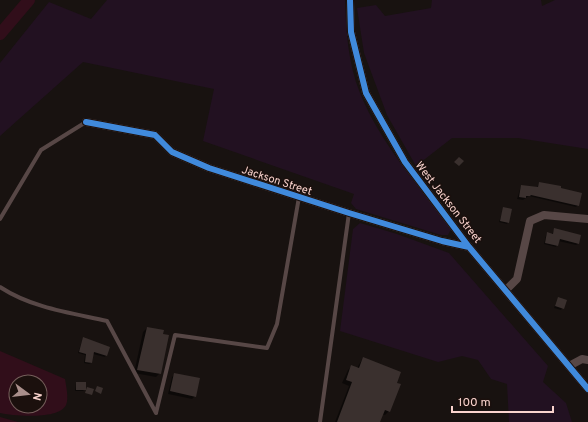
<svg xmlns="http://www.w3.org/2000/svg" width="588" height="422" viewBox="0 0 588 422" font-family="Overpass,sans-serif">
  <rect width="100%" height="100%" fill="#181210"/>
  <!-- green -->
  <path fill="#221121" d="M107 0H345C346 31 348 63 360 93 380 143 419 186 451 229L448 235H441L356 209 351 203 354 194 203 141 214 89 83 62 0 136V63L49 2 91 19Z
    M432 0H541L542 6 555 0H588V149L518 138H452L416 166 387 115 364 53 357 8 376 5 385 16 431 8Z
    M360 223 397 234 449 253 548 366 543 382 566 403 572 422H509L507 384 491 379 478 360 462 356 438 362 340 331 353 229Z"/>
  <!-- water -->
  <path fill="#310e1a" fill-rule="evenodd" d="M0 351 65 379C66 386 69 398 66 405 59 420 14 416 0 413ZM16 382H40V406H16Z
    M0 417 18 422H0Z"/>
  <!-- shadow -->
  <path fill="#0007" d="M539 183 560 188 578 205 576 207 529 196 523 200 517 199 521 186 537 188Z
    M504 208 508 222 507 224 499 222Z
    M555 229 578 244 576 245 558 241 556 247 544 244 546 235 547 233 552 234Z
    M558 298 566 300 561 310 554 308Z
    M147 328 160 373 156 377 134 373 143 332Z
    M83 338 106 355 105 357 93 354 91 363 89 364 84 363 85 355 78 353Z
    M363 358 389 411 385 415 382 414 379 422H335L349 386 342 383 348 370 352 366 357 368Z
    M175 374 195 396 192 399 168 394 172 377Z
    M76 383 85 389 83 391H75Z"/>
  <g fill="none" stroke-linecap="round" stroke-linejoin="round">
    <!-- river -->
    <path stroke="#310e1a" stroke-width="12" d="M0 34 29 0"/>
  </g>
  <!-- building -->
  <path fill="#3a302e" d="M459 157 464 161 459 166 454 162Z
    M539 182 561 186V188L582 193 579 206 531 195 530 196H526V198L519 197 521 185 538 187Z
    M503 207 512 209 509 223 500 221Z
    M554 228 581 235 579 244 560 239 558 246 545 243 547 232 553 234Z
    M558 297 567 300 564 309 555 306Z
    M147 327 164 330 163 334 169 335 161 374 137 370Z
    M83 337 110 347 107 356 94 352 92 363 85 362 86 354 79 352Z
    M363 357 401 372 397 383 401 384 390 412 385 410 380 422H337L352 382 346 380 351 365 359 368Z
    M174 373 200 378 196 397 170 391Z
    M76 382H86V390H76Z
    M97 386 103 388 101 394 95 391Z
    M87 387 94 389 92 395 85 393Z"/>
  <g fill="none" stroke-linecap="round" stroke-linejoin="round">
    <!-- service -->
    <path stroke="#574746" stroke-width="4" d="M0 219 41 150 86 122
      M0 287C32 308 71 313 107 321L156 413
      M156 413 175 335 267 348 277 324 299 197
      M320 422 349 213"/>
    <!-- minor -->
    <path stroke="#574746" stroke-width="8" d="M350 0 351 32 366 93 405 162 469 247 588 389
      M86 122 155 135 172 152 209 168 349 213 442 241 469 247
      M506 290 517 279 530 221 544 215 588 219
      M569 366 582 359 588 360"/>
    <!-- cycleway casing -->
    <g stroke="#1b100d" stroke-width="8">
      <path id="cycleway" d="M350 0 351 32 366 93 405 162 469 247 588 389
        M86 122 155 135 172 152 209 168 349 213 442 241 469 247"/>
    </g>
    <!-- cycleway -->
    <use href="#cycleway" stroke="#408adc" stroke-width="6"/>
  </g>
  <g text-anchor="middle" stroke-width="3" stroke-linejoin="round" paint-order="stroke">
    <!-- street labels -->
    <g font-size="11" fill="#f9d3cd" stroke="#1b100d">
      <text transform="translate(277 180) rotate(18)" y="4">Jackson Street</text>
      <text transform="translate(449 202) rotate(52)" y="4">West Jackson Street</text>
    </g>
  </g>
  <!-- north arrow -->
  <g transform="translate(28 394) rotate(105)"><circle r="19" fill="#1b100d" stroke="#745e5a"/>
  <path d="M0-3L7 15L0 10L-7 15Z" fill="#aa8f8b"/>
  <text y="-6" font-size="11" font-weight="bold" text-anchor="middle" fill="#f9d3cd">N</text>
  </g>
  <!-- scale -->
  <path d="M452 406v6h101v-6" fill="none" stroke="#f9d3cd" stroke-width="2"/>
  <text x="458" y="406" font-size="12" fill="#f9d3cd" stroke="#1b100d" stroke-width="3" paint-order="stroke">100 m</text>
</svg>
